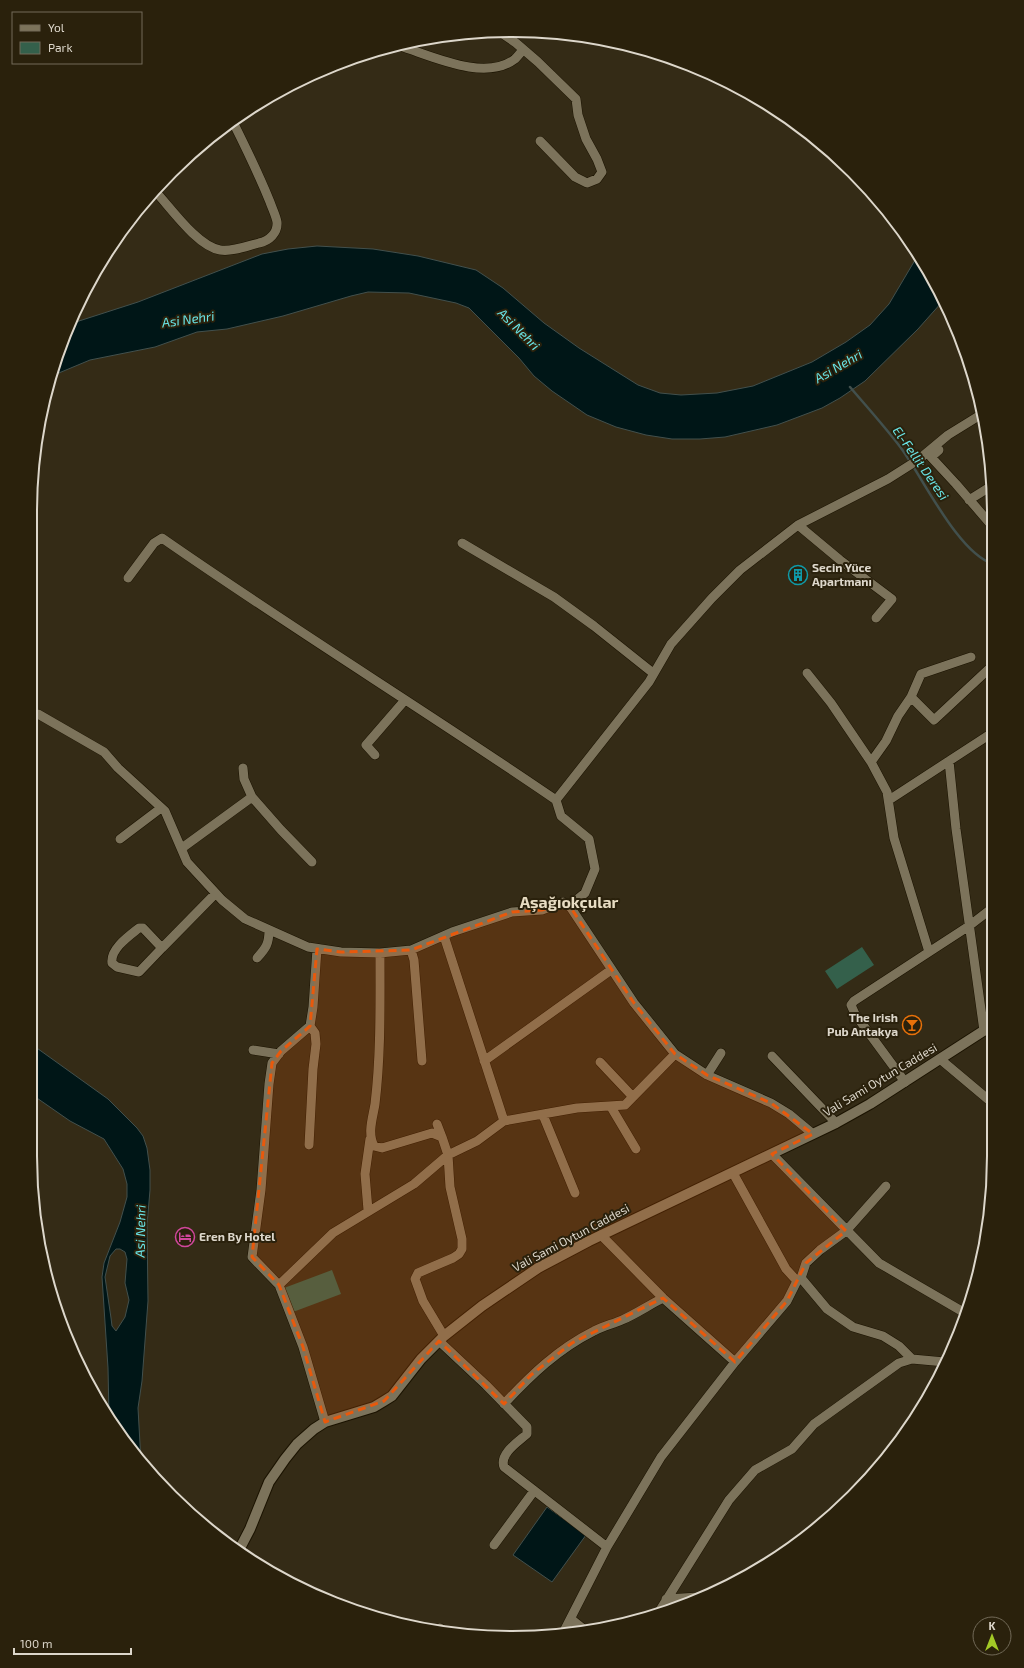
<svg xmlns="http://www.w3.org/2000/svg" width="1024" height="1668" viewBox="0 0 1024 1668" font-family="'Exo 2',sans-serif">
  <rect width="100%" height="100%" fill="#342b16"/>
  <!-- green -->
  <path fill="#34604b" d="M862 947 874 965 837 989 825 971Z
    M332 1270 341 1294 293 1312 284 1288Z"/>
  <!-- water -->
  <path fill="#001617" stroke="#42504d" fill-rule="evenodd" d="M317 246 373 249 418 256 476 270 503 288 544 323 579 348 638 385 660 393 681 395 717 393 753 386 812 362 846 342 870 325 889 304 918 255 930 271 942 302 918 329 865 381 840 398 822 408 777 425 725 437 700 439H672L646 435 616 427 587 415 552 391 534 376 519 358 469 308 456 303 409 293 368 292 351 296 283 316 227 329 197 332 155 347 90 360 54 375 66 328 79 321 138 302 262 254 288 249Z
    M34 1046 108 1099 137 1128 143 1136 147 1148 150 1170V1190L147 1225 148 1301 142 1381 138 1408 141 1462 129 1449 109 1417 108 1368 102 1277 104 1263 120 1222 127 1197V1184L123 1169 104 1139 70 1121 34 1096ZM116 1249H120L125 1252 127 1259 125 1283 129 1300 125 1317 116 1331 112 1326 111 1318 105 1277 110 1256Z
    M547 1507 586 1535 552 1582 513 1555Z"/>
  <g fill="none" stroke-linecap="round" stroke-linejoin="round">
    <!-- stream -->
    <path stroke="#42504d" stroke-width="2.5" d="M850 387C867 407 885 427 901 448 923 478 958 553 993 564"/>
    <!-- street casing -->
    <g stroke="#1b1301" stroke-width="10">
      <path id="street" d="M500 32 516 43 538 62 576 99 578 115 586 139 597 159 602 172 597 179 587 183 575 177 540 141
        M400 46C432 56 485 82 515 59 518 56 521 52 523 50
        M155 191C171 208 197 246 220 250 232 252 247 246 259 243 269 241 278 233 277 222 276 216 272 208 270 202 259 175 246 148 233 122
        M939 450 931 457 956 484 993 527
        M969 500 993 485
        M798 525 840 560 892 599 876 618
        M462 543 554 597 594 626 653 673
        M128 578 154 543 162 538C291 628 426 711 556 800
        M807 673 831 703 871 762
        M911 697 934 720 992 666
        M34 714H38L104 752 118 768 165 811 187 862 222 900 245 919 308 947 341 952 380 953 411 950 452 932 512 912 542 910 563 902 571 908 634 1003 675 1054 707 1075 771 1103 789 1114 813 1134
        M375 755 366 745 405 700
        M949 761 956 829 984 1031
        M252 797 281 830 312 862
        M889 800 992 733
        M120 839 161 808
        M182 848 252 797 244 779 243 768
        M569 906 585 893 595 869 589 839 561 816 556 800 649 682 671 644 712 598 740 570 798 525 888 479 918 460 948 435 982 414
        M139 928H143L162 948 139 972 117 967 112 963C110 949 129 936 139 928Z
        M444 936 504 1121
        M162 948 215 894
        M317 949 313 1007 310 1026 281 1051 272 1063 269 1084 261 1190 252 1257 279 1285 303 1347 325 1422
        M411 950 414 960 422 1061
        M929 952 969 926 991 909
        M257 958C266 948 269 944 269 930
        M253 1050 279 1054
        M772 1056 836 1123
        M940 1059 990 1101
        M484 1061 611 970
        M600 1062 633 1097
        M707 1075 721 1053
        M905 1082 855 1014 851 1005 854 1001 929 952 894 838 887 792 871 762 886 741 898 716 911 697 921 674 971 657
        M611 1107 636 1149
        M543 1115 575 1193
        M437 1124 442 1137
        M309 1145 313 1069 316 1044 315 1033 310 1026
        M772 1154 879 1263 965 1313
        M733 1173 786 1269 797 1281
        M368 1210 365 1174 370 1139
        M601 1235 663 1298 735 1362
        M801 1278 827 1309 853 1327 883 1336 899 1346 912 1359
        M279 1285 333 1233 414 1184 448 1155 442 1137 432 1133 382 1148 374 1146C367 1133 373 1117 375 1104 381 1054 380 1003 380 953
        M444 1336 423 1301 415 1279 418 1273 453 1258 459 1254 462 1249V1239L450 1187 448 1155 477 1141 504 1121 577 1108 625 1105 675 1054
        M439 1341 486 1385 527 1427V1434C518 1442 499 1454 504 1467L607 1547
        M504 1404C531 1375 558 1349 594 1331 603 1326 613 1324 622 1320 636 1314 649 1305 663 1298
        M494 1545 534 1491
        M666 1599 699 1597
        M657 1615 729 1500 755 1470 792 1449 814 1424 899 1363 912 1359 945 1362
        M571 1619 586 1631
        M440 1628 449 1634
        M562 1635 607 1547 661 1457 735 1362 787 1301 797 1281 801 1278 806 1263 820 1250 846 1231 886 1186"/>
    </g>
    <!-- secondary casing -->
    <g stroke="#1b1301" stroke-width="12">
      <path id="secondary" d="M238 1552 250 1529 269 1482 285 1459 297 1444 314 1429 325 1422 374 1407 384 1401 392 1396 421 1359 444 1336 482 1306 538 1268 589 1241 836 1123 870 1104 991 1026"/>
    </g>
    <!-- street -->
    <use href="#street" stroke="#7c735b" stroke-width="9"/>
    <!-- secondary -->
    <use href="#secondary" stroke="#7c735b" stroke-width="10"/>
  </g>
  <!-- marked area -->
  <path fill="#e8590c" fill-opacity="0.2" stroke="#e8590c" stroke-width="3" stroke-dasharray="8 5" stroke-linejoin="round" d="M563 902 571 908 634 1003 675 1054 707 1075 771 1103 813 1134 772 1154 846 1231 806 1263 787 1301 735 1362 663 1298 572 1343 531 1375 504 1404 439 1341 384 1401 325 1422 303 1347 279 1285 252 1257 272 1063 281 1051 310 1026 317 949 341 952 411 950 512 912 542 910Z"/>
  <!-- icons -->
  <defs>
    <g id="building-ring" transform="scale(1)"><circle r="9.5" fill="#2a210c" stroke="#0f9aa8" stroke-width="1.5"/><path d="M-4-6H4V6H1V3H-1V6H-4ZM-2.5-4.3h1.7v1.8h-1.7ZM.8-4.3h1.7v1.8H.8ZM-2.5-1h1.7V.8h-1.7ZM.8-1h1.7V.8H.8Z" fill="#0f9aa8"/></g>
    <g id="bar-ring" transform="scale(1)"><circle r="9.5" fill="#2a210c" stroke="#e8710a" stroke-width="1.5"/><path d="M-6-5H6L.8 .8V4.5H3.5V6h-7V4.5H-.8V.8Z" fill="#e8710a"/></g>
    <g id="hotel-ring" transform="scale(1)"><circle r="9.5" fill="#2a210c" stroke="#d1479c" stroke-width="1.5"/><path d="M-6-4.5h1.5V1H6V5H4.5V3h-9V5H-6ZM-4 0a1.8 1.8 0 1 1 3.6 0ZM.5 0V-2.5h3Q6-2.5 6 0Z" fill="#d1479c"/></g>
  </defs>
  <g fill-rule="evenodd">
    <use href="#building-ring" x="798" y="575"/>
    <use href="#bar-ring" x="912" y="1025"/>
    <use href="#hotel-ring" x="185" y="1237"/>
  </g>
  <g text-anchor="middle" stroke-width="4" stroke-linejoin="round" paint-order="stroke">
    <!-- poi labels -->
    <g font-size="12" font-weight="bold" fill="#ddd7cb" stroke="#2a210c" text-anchor="start">
      <text x="812" y="572">Secin Yüce<tspan x="812" dy="14">Apartmanı</tspan></text>
      <text x="898" y="1022" text-anchor="end">The Irish<tspan x="898" dy="14">Pub Antakya</tspan></text>
      <text x="199" y="1241">Eren By Hotel</text>
    </g>
    <!-- street labels -->
    <g font-size="12" fill="#ddd7cb" stroke="#2a210c">
      <text transform="translate(880 1080) rotate(-31)" y="4">Vali Sami Oytun Caddesi</text>
      <text transform="translate(571 1238) rotate(-28)" y="4">Vali Sami Oytun Caddesi</text>
    </g>
    <!-- water labels -->
    <g font-size="13" font-style="italic" fill="#69e5e7" stroke="#2a210c">
      <text transform="translate(188 319) rotate(-8)" y="5">Asi Nehri</text>
      <text transform="translate(519 329) rotate(45)" y="5">Asi Nehri</text>
      <text transform="translate(838 366) rotate(-30)" y="5">Asi Nehri</text>
      <text transform="translate(921 463) rotate(55)" y="5">El-Fellit Deresi</text>
      <text transform="translate(140 1231) rotate(-89)" y="5">Asi Nehri</text>
    </g>
    <!-- district labels -->
    <g font-size="16" font-weight="bold" fill="#e8ddc3" stroke="#2a210c">
      <text x="569" y="908">Aşağıokçular</text>
    </g>
  </g>
  <!-- crop -->
  <path d="M0 0H1024V1668H0ZM512 37H512A475 475 0 0 1 987 512V1156A475 475 0 0 1 512 1631H512A475 475 0 0 1 37 1156V512A475 475 0 0 1 512 37Z" fill="#2a210c" fill-rule="evenodd"/>
  <path fill="none" stroke="#ddd7cb" stroke-width="2" d="M512 37H512A475 475 0 0 1 987 512V1156A475 475 0 0 1 512 1631H512A475 475 0 0 1 37 1156V512A475 475 0 0 1 512 37Z"/>
  <!-- legend -->
  <rect x="12" y="12" width="130" height="52" fill="#2a210c" stroke="#726a58"/>
  <rect x="20" y="25" width="20" height="6" fill="#7c735b" stroke="#726a58"/>
  <text x="48" y="32" font-size="12" fill="#ddd7cb">Yol</text>
  <rect x="20" y="42" width="20" height="12" fill="#34604b" stroke="#726a58"/>
  <text x="48" y="52" font-size="12" fill="#ddd7cb">Park</text>
  <!-- north arrow -->
  <g transform="translate(992 1636)"><circle r="19" fill="#2a210c" stroke="#726a58"/>
  <path d="M0-3L7 15L0 10L-7 15Z" fill="#a3c926"/>
  <text y="-6" font-size="11" font-weight="bold" text-anchor="middle" fill="#ddd7cb">K</text>
  </g>
  <!-- scale -->
  <path d="M14 1648v6h117v-6" fill="none" stroke="#ddd7cb" stroke-width="2"/>
  <text x="20" y="1648" font-size="12" fill="#ddd7cb" stroke="#2a210c" stroke-width="3" paint-order="stroke">100 m</text>
</svg>
